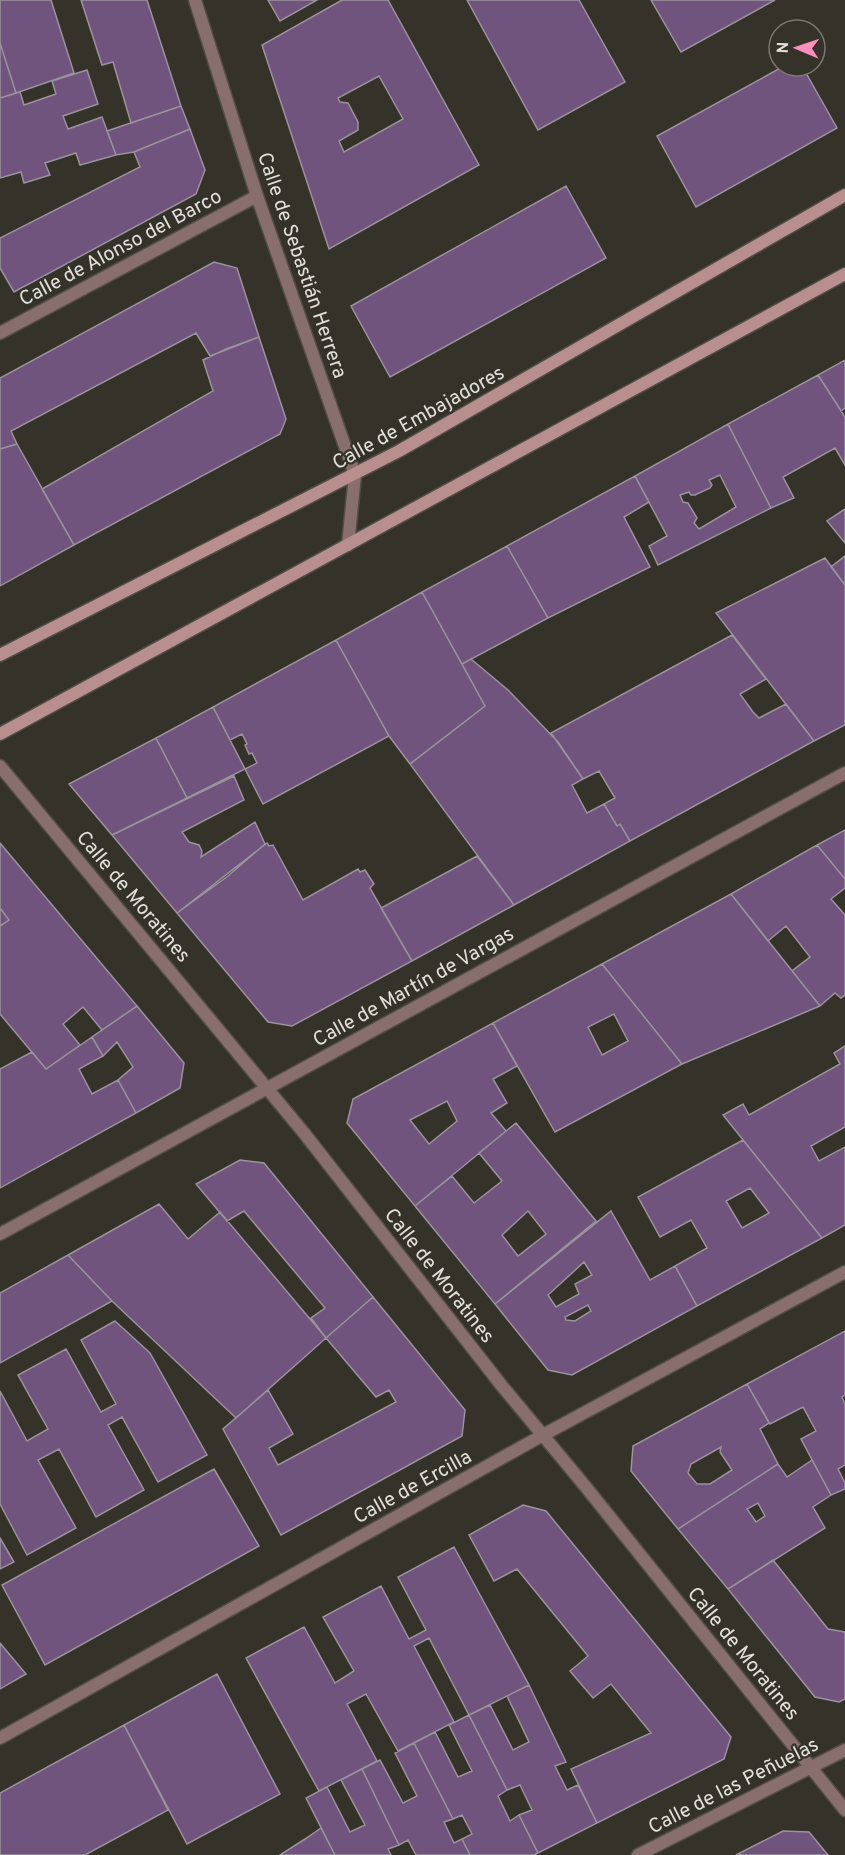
<svg xmlns="http://www.w3.org/2000/svg" width="845" height="1855" viewBox="0 0 845 1855" font-family="Overpass,sans-serif">
  <rect width="100%" height="100%" fill="#353229"/>
  <!-- building -->
  <path fill="#70547e" stroke="#9a939d" stroke-width="1.5" fill-rule="evenodd" d="M0 0H51L74 73 16 93 0 43Z
    M81 0H147L181 106 131 123 113 62 102 65Z
    M268 0H317L280 21Z
    M342 0H388L479 165 329 249 262 45ZM379 76 403 119 344 152 339 141 358 130V122L348 103 340 102 338 98Z
    M467 0H579L625 82 538 130Z
    M651 0H775L681 52Z
    M0 43 16 93 0 98Z
    M784 66H802L837 128 696 207 657 136Z
    M87 70 98 104 63 116 68 129 102 117 116 155 80 165 76 153 45 163 50 175 24 183 21 172 0 178V98L20 92 24 105 56 94 52 81Z
    M181 106 190 129 134 152 116 155 107 131Z
    M190 129 205 170 196 194 14 292 0 268V238L140 167 134 152Z
    M566 186 606 258 390 377 351 306Z
    M214 262 237 268 259 337 210 356 196 333 11 431 17 444 0 449V378Z
    M259 337 286 419 280 434 74 545 42 489 213 391 203 360 226 349Z
    M845 360V408L841 411 818 375Z
    M818 375 845 417V465L835 448 783 477 794 498 771 508 728 424Z
    M728 424 771 508 658 565 649 546 667 536 635 476ZM720 475 736 507 699 529 694 523 697 518 688 503 683 502 680 495 689 492 691 495H695L710 488 712 485 709 480Z
    M17 444 74 545 0 586V449Z
    M635 476 649 502 624 517 650 567 548 618 507 546Z
    M845 509V543L827 521Z
    M507 546 548 618 462 664 422 592Z
    M845 556V585L831 567Z
    M825 558 845 585V725L814 741 716 613Z
    M422 592 485 706 410 764 389 736 336 640Z
    M732 635 766 679 740 694 753 712 759 718 786 704 814 741 630 841 620 824 617 826 604 804 615 798 599 771 583 779 551 733Z
    M336 640 389 736 263 804 245 769 257 763 252 753 249 754 245 745 247 744 242 734 230 740 213 707Z
    M471 659 508 690 558 742 583 779 572 785 587 813 604 804 617 826 620 824 630 841 514 905 410 764 485 706 462 664Z
    M213 707 245 769 187 798 156 738Z
    M156 738 187 798 112 835 69 784Z
    M234 776 244 800 182 832 189 842 199 845 202 851 201 857 255 822 265 844 228 876 177 913 112 835Z
    M845 830V879L817 845Z
    M0 843 137 1006 102 1030 83 1007 63 1024 80 1045 46 1069 0 1014V926L9 920 0 908Z
    M267 843 269 846 273 845 303 900 358 869 360 872 365 870 374 884 370 888 412 961 292 1026 268 1022 177 913Z
    M817 845 845 879V888L831 899 845 915V995L841 998 835 993 820 1006 792 971 810 957 786 926 768 941 731 894Z
    M477 856 514 905 412 961 381 908Z
    M731 894 820 1006 682 1064 602 964Z
    M0 908 9 920 0 926Z
    M602 964 682 1064 555 1132 493 1023ZM614 1014 628 1041 602 1055 588 1027Z
    M137 1006 184 1063 180 1088 136 1113 118 1080 133 1067 117 1042 103 1056 92 1037Z
    M493 1023 517 1066 493 1079 507 1103 491 1113 506 1131 415 1206 347 1123 353 1099ZM447 1101 457 1121 429 1144 410 1120Z
    M92 1037 103 1056 79 1069 92 1094 118 1080 136 1113 0 1188V1069L32 1052 46 1069Z
    M845 1046V1127L811 1146 819 1161 845 1147V1225L822 1238 723 1115 743 1104 749 1115 840 1064 834 1053Z
    M516 1123 596 1221 495 1304 415 1206 452 1176 474 1203 502 1181 479 1153ZM528 1211 546 1234 518 1256 502 1235Z
    M743 1140 822 1238 697 1306 675 1266 707 1248 691 1220 660 1237 638 1197ZM750 1188 769 1213 742 1228 726 1201Z
    M240 1160 264 1163 373 1297 326 1338 311 1318 325 1308 244 1211 227 1221 196 1184Z
    M159 1204 188 1239 220 1212 326 1338 236 1418 112 1301 68 1255Z
    M611 1211 650 1280 675 1266 697 1306 572 1375 548 1370 495 1304ZM584 1262 592 1275 575 1284 579 1294 556 1307 548 1295ZM588 1305 591 1311 575 1321 566 1320 565 1317Z
    M68 1255 112 1301 0 1363V1293Z
    M373 1297 465 1410 462 1436 281 1535 223 1429 268 1390 293 1434 269 1448 278 1465 396 1402 389 1390 376 1397 326 1338Z
    M115 1321 150 1353 207 1455 158 1482 122 1417 108 1425 144 1490 96 1517 59 1449 38 1460 76 1528 27 1555 0 1504V1391L27 1441 48 1429 18 1375 66 1349 101 1412 116 1404 81 1340Z
    M845 1331V1395L842 1397 845 1404V1465L838 1469 845 1483V1489L831 1495 801 1439 816 1431 803 1407 770 1424 747 1384Z
    M747 1384 769 1423 760 1429 778 1464 678 1529 631 1471 633 1446ZM721 1447 720 1452 732 1470 710 1484H697L688 1473 691 1464Z
    M812 1460 831 1495 813 1507 825 1528 728 1589 678 1529 778 1464 787 1477ZM758 1503 765 1516 756 1522 747 1509Z
    M214 1469 259 1546 45 1665 2 1585Z
    M523 1505 546 1511 731 1737 724 1759 597 1823 571 1769 651 1733 611 1684 593 1698 570 1671 588 1656 517 1569 494 1581 469 1535Z
    M0 1538 14 1562 0 1569Z
    M454 1547 529 1685 469 1715 429 1638 414 1646 454 1722 398 1751 366 1694 347 1704 377 1761 319 1791 246 1658 304 1627 335 1683 354 1671 323 1617 381 1586 409 1639 426 1630 398 1577Z
    M773 1560 828 1629 845 1632V1699L839 1702 815 1697 728 1589Z
    M0 1643 26 1674 0 1689Z
    M217 1674 280 1794 187 1844 124 1725Z
    M529 1685 566 1762 555 1766 567 1790 578 1785 597 1823 538 1853 519 1815 532 1810 520 1785 507 1790 469 1715 490 1705 513 1750 529 1742 507 1696Z
    M469 1715 507 1790 498 1796 510 1821 519 1815 538 1853 534 1855H470L462 1839 472 1834 462 1815 453 1819 414 1743 435 1732 458 1777 472 1771 449 1725Z
    M124 1725 168 1810 85 1855H0V1793Z
    M414 1743 453 1819 444 1822 454 1843 462 1839 470 1855H416L408 1840 399 1845 362 1769 380 1760 403 1803 417 1796 395 1753Z
    M362 1769 399 1845 388 1849 391 1855H335L306 1798 327 1787 350 1832 365 1825 341 1780Z
    M321 1828 335 1855H280L305 1839Z
    M783 1831 809 1832 828 1855H736Z"/>
  <g fill="none" stroke-linecap="round" stroke-linejoin="round">
    <!-- street casing -->
    <g stroke="#514e45" stroke-width="15">
      <path id="street" d="M195 0 257 196 355 475 348 545
        M0 333 257 196
        M0 766 304 1133 502 1386 585 1486 845 1810
        M0 1234 845 773
        M0 1738 543 1435 845 1272
        M638 1855 845 1750"/>
    </g>
    <!-- secondary casing -->
    <g stroke="#514e45" stroke-width="15">
      <path id="secondary" d="M0 655 399 451 845 195
        M0 734 845 274"/>
    </g>
    <!-- street -->
    <use href="#street" stroke="#886e6d" stroke-width="12"/>
    <!-- secondary -->
    <use href="#secondary" stroke="#b88f8e" stroke-width="12"/>
  </g>
  <g text-anchor="middle" stroke-width="4.5" stroke-linejoin="round" paint-order="stroke">
    <!-- street labels -->
    <g font-size="20" fill="#e1e0da" stroke="#353229">
      <text transform="translate(120 247) rotate(-28)" y="7">Calle de Alonso del Barco</text>
      <text transform="translate(303 265) rotate(71)" y="7">Calle de Sebastián Herrera</text>
      <text transform="translate(418 417) rotate(-29)" y="7">Calle de Embajadores</text>
      <text transform="translate(134 896) rotate(50)" y="7">Calle de Moratines</text>
      <text transform="translate(413 986) rotate(-29)" y="7">Calle de Martín de Vargas</text>
      <text transform="translate(440 1275) rotate(52)" y="7">Calle de Moratines</text>
      <text transform="translate(412 1486) rotate(-29)" y="7">Calle de Ercilla</text>
      <text transform="translate(744 1653) rotate(51)" y="7">Calle de Moratines</text>
      <text transform="translate(733 1785) rotate(-27)" y="7">Calle de las Peñuelas</text>
    </g>
  </g>
  <!-- north arrow -->
  <g transform="translate(797 48) rotate(272)"><circle r="28" fill="#353229" stroke="#7a7870" stroke-width="1.5"/>
  <path d="M0-4.5L10 22L0 15L-10 22Z" fill="#fe8ebd"/>
  <text y="-9" font-size="16" font-weight="bold" text-anchor="middle" fill="#e1e0da">N</text>
  </g>
</svg>
